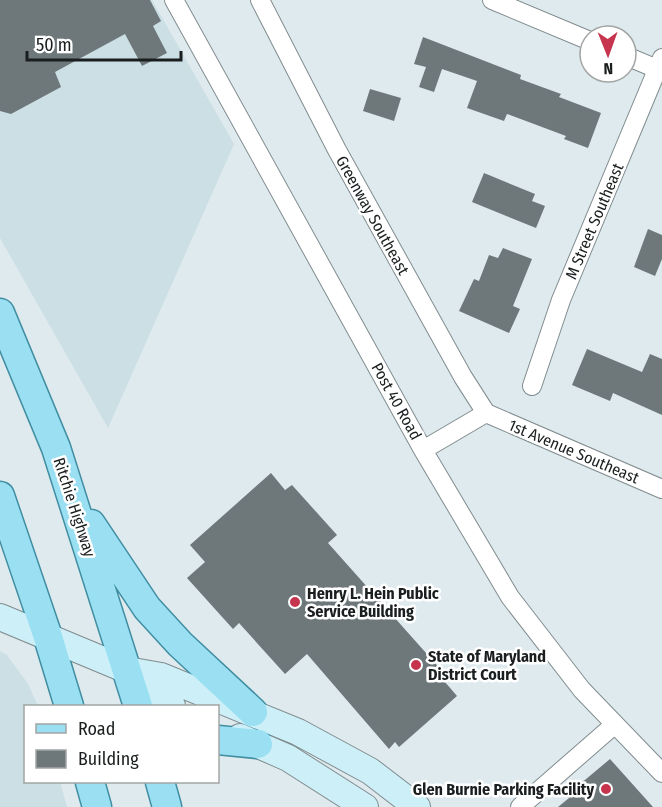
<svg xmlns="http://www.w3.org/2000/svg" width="662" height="807" viewBox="0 0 662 807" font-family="'Fira Sans Condensed',sans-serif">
  <rect width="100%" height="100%" fill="#dfeaee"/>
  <!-- built -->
  <path fill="#cbdfe5" d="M0 0H152L234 144 108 428 0 238Z
    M0 651 7 655 28 684 38 706H26V782H60L67 807H0Z"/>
  <!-- building -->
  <path fill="#6e787b" d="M0 0H150L161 21 153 26 167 53 142 66 125 34 55 72 61 87 11 114 0 111Z
    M423 37 521 75 520 79 561 94 559 97 601 113 588 148 564 139 566 136 507 114 504 121 467 108 477 81 442 69 434 92 419 87 426 67 414 64Z
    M370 89 401 98 394 121 363 111Z
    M484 173 535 194 532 201 545 206 536 228 472 202Z
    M648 229 662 235V259L655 276 634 267Z
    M503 248 532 259 513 306 520 309 509 333 459 311 474 279 479 281 489 255 498 258Z
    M587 349 642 372 650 354 662 359V415L613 393 610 401 572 385Z
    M271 473 285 490 292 485 337 535 328 543 443 672 439 675 457 696 399 747 395 742 389 749 307 654 285 674 239 623 233 629 187 578 205 562 190 545Z
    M610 759 653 807H558L569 798 567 795Z"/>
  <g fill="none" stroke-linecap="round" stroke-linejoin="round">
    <!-- minor casing -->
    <g stroke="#818c8f" stroke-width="20">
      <path id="minor" d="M174 0 423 450 510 597 582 690 662 773
        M260 0 337 150 463 377 486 413
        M492 0 590 41
        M626 56 662 71
        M532 386 561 300 662 58
        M486 413 662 489
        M423 450 486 413
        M520 807 614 725"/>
    </g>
    <!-- secondary casing -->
    <g stroke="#818c8f" stroke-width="28">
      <path id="secondary" d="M0 617 127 670 161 676 298 732 370 771 417 807
        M127 670 172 706
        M240 737 288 758 365 807"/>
    </g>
    <!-- primary casing -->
    <g stroke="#418ea2" stroke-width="31">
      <path id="primary" d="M0 313 56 448 138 706
        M0 496 48 637 69 706
        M91 524 147 608 180 644 253 712
        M218 740 258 744
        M90 782 97 807
        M160 782 167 807"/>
    </g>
    <!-- minor -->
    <use href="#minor" stroke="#fff" stroke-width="18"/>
    <!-- secondary -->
    <use href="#secondary" stroke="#cceff8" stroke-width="26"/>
    <!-- primary -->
    <use href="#primary" stroke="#9ae0f2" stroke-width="28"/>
  </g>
  <!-- markers -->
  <g fill="#c6354d" stroke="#fff" stroke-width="2">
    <circle cx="295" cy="602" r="6"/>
    <circle cx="416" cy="665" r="6"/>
    <circle cx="606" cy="789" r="6"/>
  </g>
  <g text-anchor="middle" stroke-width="5" stroke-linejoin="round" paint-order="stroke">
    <!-- street labels -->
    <g font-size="16" fill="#1a1e1f" stroke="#fff">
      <text transform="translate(373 215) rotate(61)" y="6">Greenway Southeast</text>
      <text transform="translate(594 221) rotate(-67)" y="6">M Street Southeast</text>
      <text transform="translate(397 401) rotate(61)" y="6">Post 40 Road</text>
      <text transform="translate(574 451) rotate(23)" y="6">1st Avenue Southeast</text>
      <text transform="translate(75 507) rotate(72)" y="6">Ritchie Highway</text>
    </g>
    <!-- poi labels -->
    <g font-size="16" font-weight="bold" fill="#1a1e1f" stroke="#fff" text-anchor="start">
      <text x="307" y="599">Henry L. Hein Public<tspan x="307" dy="18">Service Building</tspan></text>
      <text x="428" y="662">State of Maryland<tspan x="428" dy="18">District Court</tspan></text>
      <text x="594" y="795" text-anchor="end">Glen Burnie Parking Facility</text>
    </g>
  </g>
  <!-- legend -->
  <rect x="24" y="705" width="195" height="78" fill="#ffffff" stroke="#a3a5a5" stroke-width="1.5"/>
  <rect x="36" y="724" width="30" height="9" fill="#9ae0f2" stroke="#a3a5a5" stroke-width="1.5"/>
  <text x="78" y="735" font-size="18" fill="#1a1e1f">Road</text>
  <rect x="36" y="750" width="30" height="18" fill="#6e787b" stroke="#a3a5a5" stroke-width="1.5"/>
  <text x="78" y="765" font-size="18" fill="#1a1e1f">Building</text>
  <!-- north arrow -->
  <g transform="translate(608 54) rotate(179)"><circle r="28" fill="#ffffff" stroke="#a3a5a5" stroke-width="1.5"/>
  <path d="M0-4.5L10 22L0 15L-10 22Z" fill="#c6354d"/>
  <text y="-9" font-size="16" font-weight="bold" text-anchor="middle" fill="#1a1e1f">N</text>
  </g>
  <!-- scale -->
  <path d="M27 51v9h154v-9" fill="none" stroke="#1a1e1f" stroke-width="3"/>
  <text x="36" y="51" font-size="18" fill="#1a1e1f" stroke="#ffffff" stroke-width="4.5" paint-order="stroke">50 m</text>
</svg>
